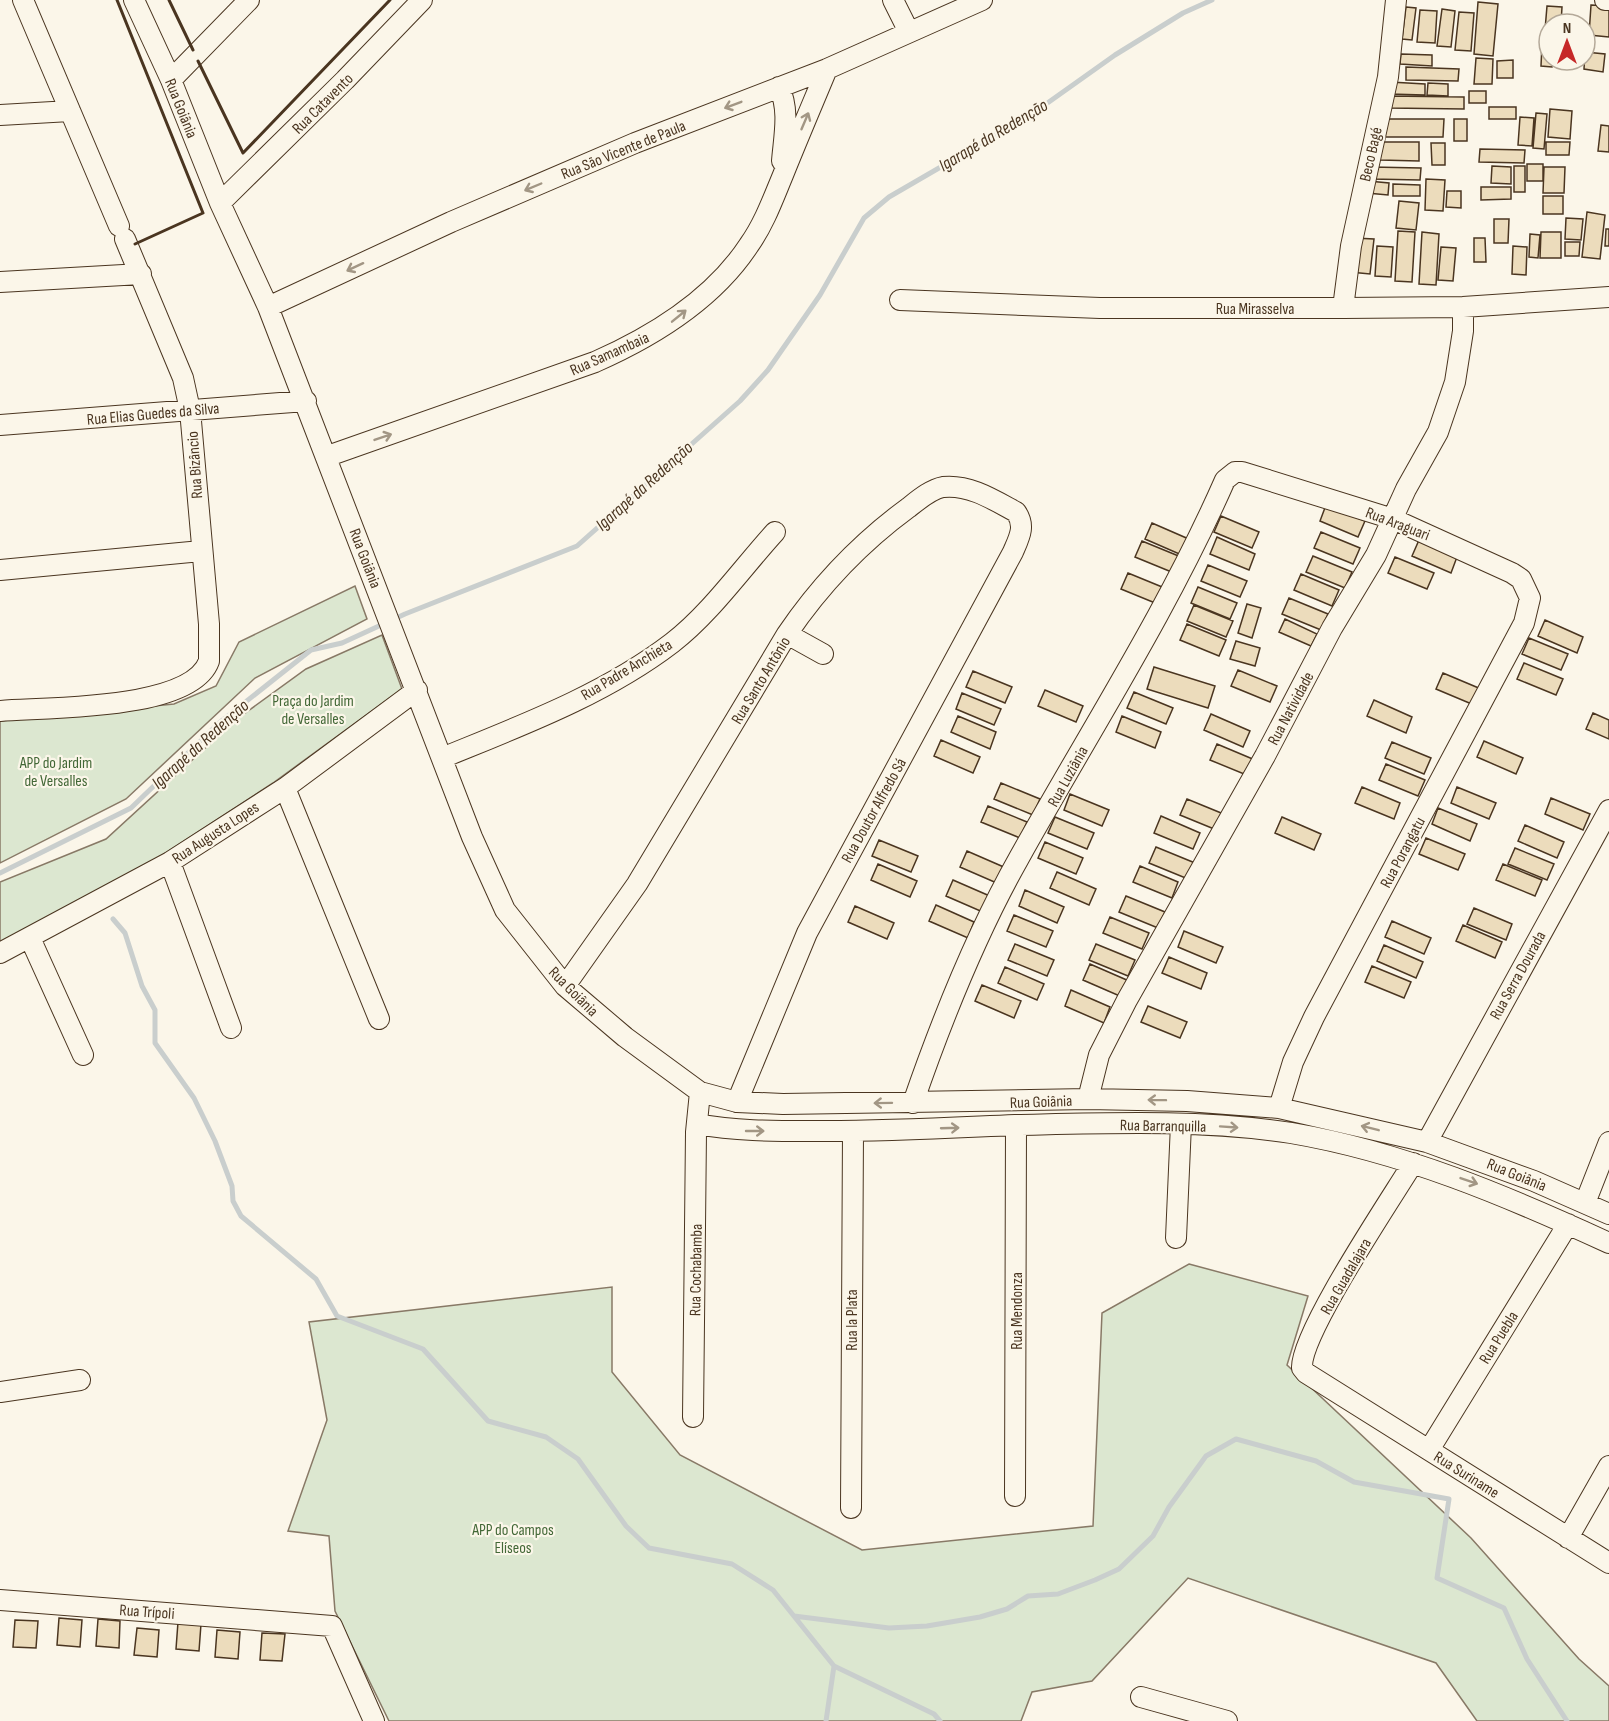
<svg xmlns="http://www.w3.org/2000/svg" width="1609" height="1721" viewBox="0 0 1609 1721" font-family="'Sofia Sans Condensed',sans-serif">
  <rect width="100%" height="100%" fill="#fbf6e9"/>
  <!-- green -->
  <path fill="#dce7d0" stroke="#887966" stroke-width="1.5" d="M355 586 367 619 255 678 126 799 0 863V721L174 704 216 686 239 642Z
    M382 635 402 689 273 783 103 894 0 944V882L106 839 237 719 306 669Z
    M1189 1264 1308 1296 1287 1365 1471 1538 1579 1659 1609 1686V1721H1477L1436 1663 1188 1578 1092 1681 1032 1692 1021 1721H389L335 1611 329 1536 288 1531 327 1420 309 1322 612 1287V1372L680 1455 862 1550 1093 1526 1102 1313Z"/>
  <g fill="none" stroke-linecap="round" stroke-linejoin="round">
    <!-- stream -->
    <path stroke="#c9cecd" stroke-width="5" d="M0 873 131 808 219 723 311 650 342 643 405 614 577 546 740 401 768 370 820 295 864 218 889 197 1032 114 1115 55 1183 13 1212 0
      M113 919 125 933 142 986 155 1010V1043L194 1098 215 1141 232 1186 233 1201 241 1216 316 1279 337 1316 423 1349 488 1421 546 1437 578 1459 626 1526 649 1548 732 1564 773 1590 834 1666 934 1714 940 1721
      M794 1616 889 1628 927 1626 980 1617 1007 1609 1028 1596 1058 1594 1095 1580 1119 1569 1153 1536 1169 1507 1206 1456 1236 1439 1316 1461 1354 1482 1449 1499 1437 1578 1504 1608 1527 1659 1567 1721
      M826 1721 834 1666"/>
  </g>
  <!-- building -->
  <path fill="#ecdcbc" stroke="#4a3520" stroke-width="1.5" d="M1478 2 1498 4 1493 56 1474 54Z
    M1591 5 1609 6V37L1589 35Z
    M1547 6 1562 7 1561 24H1549V42H1544Z
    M1406 7 1416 8 1412 40 1402 39Z
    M1442 9 1455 11 1451 47 1437 46Z
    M1420 10 1437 11 1435 43 1417 42Z
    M1459 12 1474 13 1471 51 1455 50Z
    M1542 44 1549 45V60H1553L1552 67 1541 66Z
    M1585 52 1605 54 1603 72 1584 69Z
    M1401 54 1432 55V66L1400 64Z
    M1476 58 1493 59 1492 84H1474Z
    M1513 60V78H1497V61Z
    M1406 67 1459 69 1458 81 1406 80Z
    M1390 82 1425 84V95L1389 94Z
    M1428 83 1448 84V96L1427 95Z
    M1469 91H1486V103H1469Z
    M1388 96 1464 97V109L1388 108Z
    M1489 107H1516V119H1489Z
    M1550 109 1572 111 1570 139 1548 137Z
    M1536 113 1547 114 1544 149 1533 148Z
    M1520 117 1534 118 1532 146 1518 145Z
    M1384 119H1444L1443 137H1384Z
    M1454 119H1467V141H1454Z
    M1601 125 1609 126V152L1598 151Z
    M1380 142H1419V161L1380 160Z
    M1546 142H1570L1569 155H1546Z
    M1431 143H1445V165H1432Z
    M1480 149 1525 150 1524 163 1479 162Z
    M1527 164H1543V181H1527Z
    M1492 166 1511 167V184L1491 183Z
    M1514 166H1525V192H1514Z
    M1371 167 1421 168 1420 180 1371 179Z
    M1544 167H1565L1564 193H1543Z
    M1426 179 1445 180 1443 211 1425 210Z
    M1368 181 1389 183 1388 195 1367 193Z
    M1393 184 1420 185V196H1393Z
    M1481 187H1511V199L1481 200Z
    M1447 191H1461V208L1446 207Z
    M1543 196H1563V214H1543Z
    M1399 201 1419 203 1416 230 1396 228Z
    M1587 212 1605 215 1600 259 1582 257Z
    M1566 218 1583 219 1581 240 1565 239Z
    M1494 219H1509L1508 243H1494Z
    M1606 229H1609V246H1605Z
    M1398 231 1415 232 1412 282 1395 281Z
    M1422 232 1439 234 1436 285 1419 284Z
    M1541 232H1561V258H1540Z
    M1530 234 1540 235 1538 258 1529 257Z
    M1354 238 1374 239 1370 274 1350 272Z
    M1474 238H1485L1486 262H1474Z
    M1565 242H1580L1579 256H1565Z
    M1377 246 1393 247 1391 277 1375 276Z
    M1513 246 1527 247 1526 275 1512 274Z
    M1441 247 1456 248 1453 281 1438 280Z
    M1326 505 1365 521 1358 537 1320 521Z
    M1221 516 1259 532 1252 548 1214 532Z
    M1152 523 1191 540 1184 556 1145 539Z
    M1321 532 1360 548 1353 564 1314 548Z
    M1217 537 1255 554 1249 570 1210 554Z
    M1419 540 1457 557 1451 573 1412 556Z
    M1142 541 1181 557 1174 573 1135 557Z
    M1313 556 1352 572 1345 588 1306 572Z
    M1395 557 1434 573 1427 589 1388 573Z
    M1208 565 1247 581 1240 597 1201 581Z
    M1128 573 1167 589 1160 605 1121 589Z
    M1301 574 1339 590 1332 606 1294 590Z
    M1198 587 1237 603 1230 619 1191 603Z
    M1289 598 1328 614 1321 630 1282 614Z
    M1247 604 1261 608 1252 638 1238 633Z
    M1194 605 1233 621 1226 637 1187 621Z
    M1285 619 1317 634 1311 646 1279 632Z
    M1545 620 1583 637 1577 653 1538 636Z
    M1187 624 1226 640 1219 656 1180 640Z
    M1529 638 1568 654 1561 670 1522 654Z
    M1236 641 1260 648 1255 666 1230 659Z
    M1524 663 1563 679 1556 695 1517 679Z
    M1154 667 1215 686 1208 708 1147 689Z
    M1238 670 1277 686 1270 702 1231 686Z
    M973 671 1012 687 1005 703 966 687Z
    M1443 673 1481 689 1474 705 1436 689Z
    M1045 690 1083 706 1076 722 1038 706Z
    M1134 692 1173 708 1166 724 1127 708Z
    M962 693 1001 709 994 725 956 709Z
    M1374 700 1412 717 1406 733 1367 716Z
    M1593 713 1609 720V739L1586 729Z
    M1211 714 1250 731 1243 747 1204 730Z
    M958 716 996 732 990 749 951 732Z
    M1122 716 1161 732 1155 748 1116 732Z
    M941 740 980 757 973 773 934 756Z
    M1484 741 1523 758 1516 774 1477 757Z
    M1392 742 1431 758 1424 774 1385 758Z
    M1217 744 1255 760 1249 776 1210 760Z
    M1386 764 1425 780 1418 796 1379 780Z
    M1001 783 1040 799 1033 815 994 799Z
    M1362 787 1400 803 1394 819 1355 803Z
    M1457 787 1496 803 1489 819 1451 803Z
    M1070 794 1109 810 1102 826 1064 810Z
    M1551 798 1590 814 1583 830 1545 814Z
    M1187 799 1226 815 1219 831 1180 815Z
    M988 806 1027 822 1020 838 981 822Z
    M1438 808 1477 824 1470 841 1432 824Z
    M1161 816 1200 833 1193 849 1154 833Z
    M1055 817 1094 833 1087 849 1048 833Z
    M1282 817 1321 834 1314 850 1275 833Z
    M1525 825 1564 842 1557 858 1518 841Z
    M1426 838 1465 854 1458 870 1419 854Z
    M879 840 918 856 911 872 872 856Z
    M1045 842 1083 858 1076 874 1038 858Z
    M1156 847 1195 863 1188 879 1149 863Z
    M1515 848 1554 864 1547 880 1508 864Z
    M967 851 1006 868 999 884 960 867Z
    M878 864 917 881 910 897 871 880Z
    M1503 864 1542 880 1535 896 1496 880Z
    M1140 866 1178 882 1172 898 1133 882Z
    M1057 872 1096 889 1089 905 1050 888Z
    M953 880 992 897 985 913 946 896Z
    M1025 890 1064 907 1057 923 1019 906Z
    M1126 896 1165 912 1158 928 1119 912Z
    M936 905 974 922 968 938 929 921Z
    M855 906 894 923 887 939 848 922Z
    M1474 908 1512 924 1506 940 1467 924Z
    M1014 915 1053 931 1046 947 1007 931Z
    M1110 917 1149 933 1142 949 1103 933Z
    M1392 921 1431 938 1424 954 1385 937Z
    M1463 925 1502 942 1495 958 1456 941Z
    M1184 931 1223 947 1216 963 1178 947Z
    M1015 944 1054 960 1047 976 1008 960Z
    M1096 944 1135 960 1128 976 1089 960Z
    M1384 945 1423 962 1416 978 1377 961Z
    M1169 957 1207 973 1201 989 1162 973Z
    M1090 964 1129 981 1122 997 1083 980Z
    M1372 966 1411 982 1404 998 1365 982Z
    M1005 967 1044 984 1037 1000 998 983Z
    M982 985 1021 1001 1014 1018 975 1001Z
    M1071 990 1110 1007 1104 1023 1065 1006Z
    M1148 1006 1187 1022 1180 1038 1141 1022Z
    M59 1618 82 1620 80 1647 57 1645Z
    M98 1619 120 1621 119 1648 96 1646Z
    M15 1620 38 1621 36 1648 13 1647Z
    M178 1622 201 1624 199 1651 176 1649Z
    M137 1628 159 1630 157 1657 134 1655Z
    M217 1630 240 1632 238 1659 215 1657Z
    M262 1633 285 1634 282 1661 260 1660Z"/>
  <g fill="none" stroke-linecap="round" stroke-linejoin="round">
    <!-- minor casing -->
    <g stroke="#4a3520" stroke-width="22">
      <path id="minor" d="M23 0 119 226
        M134 0 171 80 220 203 268 307 472 837 505 910 565 986 625 1037 700 1092 737 1102 783 1104 1088 1099 1187 1101 1279 1108 1427 1142 1534 1181 1609 1214
        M893 0 909 32
        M1605 0H1609
        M171 80 249 0
        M779 87C790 110 784 136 782 161
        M0 115 70 111
        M220 203 345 80 422 0
        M0 282 141 274
        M900 300 1100 308H1343L1463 307 1609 297
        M268 307 451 222 635 143 827 69 982 0
        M1343 308 1351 246 1388 77 1396 0
        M0 425 306 401
        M328 456 595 362C654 336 713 300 749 245 764 224 773 199 783 175 797 140 812 105 827 69
        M0 570 201 551
        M787 634 823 654
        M0 711C46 707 191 711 209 661V624L190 410 183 378 125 239
        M442 758C520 726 604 695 672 643 710 614 743 567 775 532
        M285 788 379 1019
        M170 862 231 1028
        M30 938 83 1055
        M0 953 170 862 285 788 417 690
        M565 986 637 884 787 634C821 584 859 544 908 508 917 501 931 489 943 487 969 484 994 500 1016 512 1026 526 1019 538 1013 552L807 933 737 1102
        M1088 1099 1099 1055 1127 1000 1265 756 1332 628 1376 555 1406 489 1438 432 1455 382 1463 331V307
        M913 1103C942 1019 975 936 1019 858 1089 732 1167 612 1225 480L1235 472H1242L1393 519 1512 573 1521 579 1530 598 1524 623 1314 1017 1293 1062 1279 1108
        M697 1124C735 1131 771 1131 809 1131 878 1132 946 1128 1015 1125 1106 1123 1201 1119 1291 1133 1403 1152 1507 1196 1609 1243
        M1427 1142 1609 810
        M1413 1163C1391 1199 1300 1334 1302 1368L1306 1373 1609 1563
        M1585 1203 1609 1142
        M1176 1238 1181 1124
        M0 1392 80 1380
        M693 1417 696 1132 700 1092
        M1429 1450 1568 1224
        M1015 1496 1016 1125
        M851 1508 853 1131
        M1568 1538 1609 1466
        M0 1600 332 1626 374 1721
        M1141 1697 1227 1721"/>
    </g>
    <!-- minor -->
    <use href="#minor" stroke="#fbf6e9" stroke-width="20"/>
    <!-- wall -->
    <path stroke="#4a3520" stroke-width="3" d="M117 0 203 213 135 244
      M169 0 193 50
      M198 61 243 153 390 0"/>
  </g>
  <!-- one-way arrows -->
  <defs><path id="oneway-shaft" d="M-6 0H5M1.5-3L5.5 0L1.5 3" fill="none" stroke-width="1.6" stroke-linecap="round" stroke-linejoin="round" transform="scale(1.5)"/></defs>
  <g stroke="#a29684">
    <use href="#oneway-shaft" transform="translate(733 105) rotate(159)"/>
    <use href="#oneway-shaft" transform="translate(805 121) rotate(-67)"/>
    <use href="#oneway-shaft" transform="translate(533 187) rotate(157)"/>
    <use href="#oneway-shaft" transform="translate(355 267) rotate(155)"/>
    <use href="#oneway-shaft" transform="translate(679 316) rotate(-39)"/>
    <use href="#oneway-shaft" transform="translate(383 437) rotate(-19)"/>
    <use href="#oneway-shaft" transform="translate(1157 1100) rotate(-179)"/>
    <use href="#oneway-shaft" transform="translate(883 1103) rotate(179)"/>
    <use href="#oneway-shaft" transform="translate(1229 1127) rotate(4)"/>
    <use href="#oneway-shaft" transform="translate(950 1128) rotate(-2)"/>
    <use href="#oneway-shaft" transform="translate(1370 1128) rotate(-166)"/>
    <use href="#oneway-shaft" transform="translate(755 1131)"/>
    <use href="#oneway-shaft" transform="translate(1469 1181) rotate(19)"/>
  </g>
  <g text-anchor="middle" stroke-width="4.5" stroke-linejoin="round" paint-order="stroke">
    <!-- street labels -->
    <g font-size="16" fill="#4a3520" stroke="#fbf6e9">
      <text transform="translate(322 103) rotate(-45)" y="6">Rua Catavento</text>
      <text transform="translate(182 108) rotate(68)" y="6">Rua Goiânia</text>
      <text transform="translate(623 149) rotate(-22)" y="6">Rua São Vicente de Paula</text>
      <text transform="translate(1370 154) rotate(-77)" y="6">Beco Bagé</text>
      <text x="1255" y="314">Rua Mirasselva</text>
      <text transform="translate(609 353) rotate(-24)" y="6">Rua Samambaia</text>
      <text transform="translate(153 413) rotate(-5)" y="6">Rua Elias Guedes da Silva</text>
      <text transform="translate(194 465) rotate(-94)" y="6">Rua Bizâncio</text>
      <text transform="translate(1398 523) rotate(21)" y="6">Rua Araguari</text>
      <text transform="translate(366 558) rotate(69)" y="6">Rua Goiânia</text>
      <text transform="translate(626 669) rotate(-31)" y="6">Rua Padre Anchieta</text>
      <text transform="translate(760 680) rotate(-59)" y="6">Rua Santo Antônio</text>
      <text transform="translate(1290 708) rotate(-62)" y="6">Rua Natividade</text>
      <text transform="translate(1067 776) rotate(-61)" y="6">Rua Luziânia</text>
      <text transform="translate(873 810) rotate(-61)" y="6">Rua Doutor Alfredo Sá</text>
      <text transform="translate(215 832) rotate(-33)" y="6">Rua Augusta Lopes</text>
      <text transform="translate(1402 852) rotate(-62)" y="6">Rua Porangatu</text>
      <text transform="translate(1517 975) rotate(-61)" y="6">Rua Serra Dourada</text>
      <text transform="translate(574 991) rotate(45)" y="6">Rua Goiânia</text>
      <text transform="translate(1041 1101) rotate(-2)" y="6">Rua Goiânia</text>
      <text transform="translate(1163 1125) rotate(1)" y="6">Rua Barranquilla</text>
      <text transform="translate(1517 1174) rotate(22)" y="6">Rua Goiânia</text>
      <text transform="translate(695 1270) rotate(-89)" y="6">Rua Cochabamba</text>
      <text transform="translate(1345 1276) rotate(-60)" y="6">Rua Guadalajara</text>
      <text transform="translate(1016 1311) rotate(-90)" y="6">Rua Mendonza</text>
      <text transform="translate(851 1320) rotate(-90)" y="6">Rua la Plata</text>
      <text transform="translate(1498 1337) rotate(-58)" y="6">Rua Puebla</text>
      <text transform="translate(1467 1474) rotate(32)" y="6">Rua Suriname</text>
      <text transform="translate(147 1611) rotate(4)" y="6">Rua Trípoli</text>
    </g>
    <!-- park labels -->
    <g font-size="16" fill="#436837" stroke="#fbf6e9">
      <text x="313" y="706">Praça do Jardim<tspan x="313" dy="18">de Versalles</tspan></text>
      <text x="56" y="768">APP do Jardim<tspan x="56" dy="18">de Versalles</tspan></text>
      <text x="513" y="1535">APP do Campos<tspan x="513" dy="18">Elíseos</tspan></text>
    </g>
    <!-- water labels -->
    <g font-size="18" font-style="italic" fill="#4a3520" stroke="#fbf6e9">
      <text transform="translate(993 135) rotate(-31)" y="6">Igarapé da Redenção</text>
      <text transform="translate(644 486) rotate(-42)" y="6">Igarapé da Redenção</text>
      <text transform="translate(200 744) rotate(-42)" y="6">Igarapé da Redenção</text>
    </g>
  </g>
  <!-- north arrow -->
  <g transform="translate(1567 42)"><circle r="28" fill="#fbf6e9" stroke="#b4a999" stroke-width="1.5"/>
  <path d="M0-4.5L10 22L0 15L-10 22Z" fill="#c62828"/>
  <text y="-9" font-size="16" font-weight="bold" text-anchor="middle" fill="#4a3520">N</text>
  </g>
</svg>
